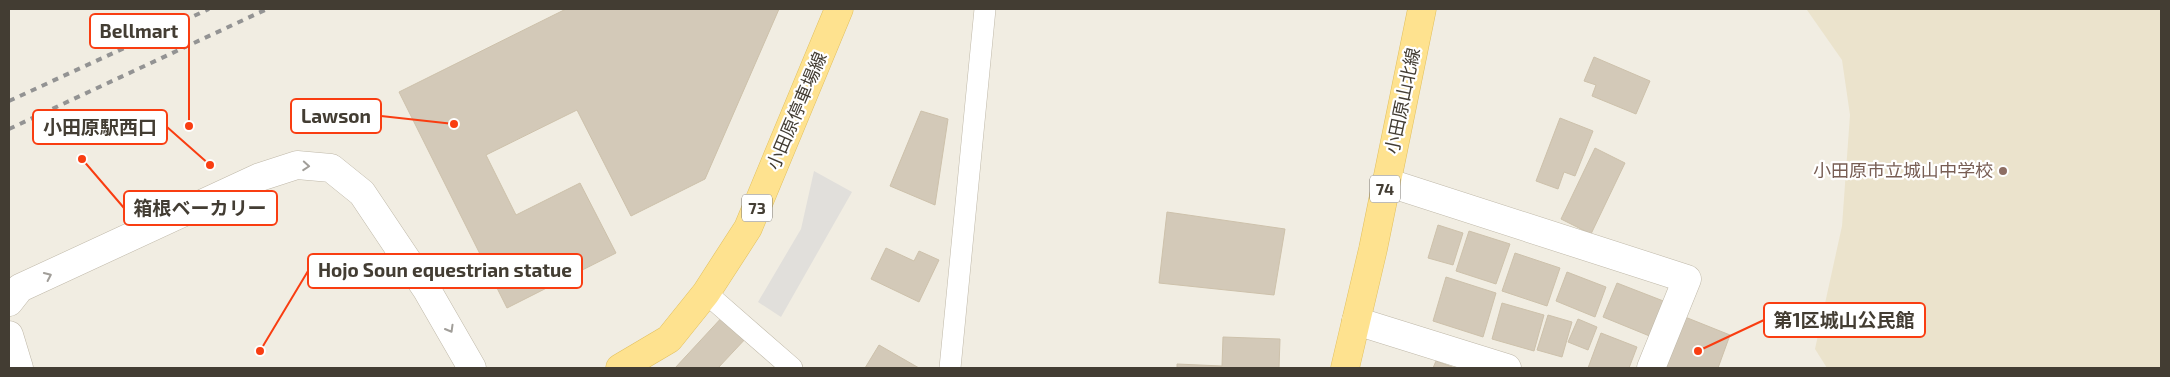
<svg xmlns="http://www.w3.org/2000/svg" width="2170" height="377" viewBox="0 0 2170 377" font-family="'Exo 2','Noto Sans JP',sans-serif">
  <rect width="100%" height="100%" fill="#f1ede2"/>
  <!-- education -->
  <path fill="#ebe3cc" d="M1804 9H2161V368H1827L1815 349 1842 226 1850 115 1842 60 1807 10Z"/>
  <!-- parking -->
  <path fill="#e1dfdb" d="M814 171 852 192 781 317 758 302 801 229Z"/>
  <!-- building -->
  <path fill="#d3c9b8" stroke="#cdc1ab" d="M566 9H779L705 179 631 216 577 110 486 155 516 215 580 183 616 253 507 308 399 92Z
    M1594 57 1650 81 1636 114 1592 96 1596 85 1584 81Z
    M921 111 948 119 935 205 890 186Z
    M1560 118 1593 131 1575 176 1564 172 1558 189 1536 181Z
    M1595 148 1625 163 1591 234 1561 219Z
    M1167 212 1285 229 1274 295 1159 283Z
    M1438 225 1463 233 1453 265 1428 258Z
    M1469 231 1510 244 1496 284 1456 271Z
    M886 248 914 261 919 251 939 260 919 302 871 279Z
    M1515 253 1560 268 1547 306 1502 291Z
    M1567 272 1606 287 1595 317 1556 301Z
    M1446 277 1496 293 1483 337 1433 321Z
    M1617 283 1666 302 1652 337 1603 317Z
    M1502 303 1544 315 1534 351 1492 339Z
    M725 314 748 336 718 368H675Z
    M1548 315 1572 322 1562 357 1537 350Z
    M1685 317 1730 335 1718 368H1665Z
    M1578 319 1597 327 1588 350 1568 342Z
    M1601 333 1637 347 1629 368H1588Z
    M1223 337 1280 339 1279 368H1177V364L1222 366Z
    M879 345 919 368H865Z
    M1436 361 1455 368H1433Z"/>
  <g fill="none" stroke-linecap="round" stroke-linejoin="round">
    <!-- service casing -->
    <g stroke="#bfb8a8" stroke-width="22">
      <path id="service" d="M706 293 792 368
        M950 368 985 9"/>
    </g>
    <!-- minor casing -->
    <g stroke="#bfb8a8" stroke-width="29">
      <path id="minor" d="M1386 182 1687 279 1651 368
        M9 302 20 288 260 177 297 165 331 168 362 193 427 290 472 368
        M1356 321 1507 368
        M9 335 19 368"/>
    </g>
    <!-- primary casing -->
    <g stroke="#e2c05f" stroke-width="29">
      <path id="primary" d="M620 368 669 339 706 293 748 228 839 9
        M1345 368 1373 249 1422 9"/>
    </g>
    <!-- service -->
    <use href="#service" stroke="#fff" stroke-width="21"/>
    <!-- minor -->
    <use href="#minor" stroke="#fff" stroke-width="28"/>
    <!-- primary -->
    <use href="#primary" stroke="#fee28f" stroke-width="28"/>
    <!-- rail -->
    <path stroke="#939393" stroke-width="4" stroke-dasharray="6 6" stroke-linecap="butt" d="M9 101 209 9
      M9 129 267 9"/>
  </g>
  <!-- one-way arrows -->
  <defs><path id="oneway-chevron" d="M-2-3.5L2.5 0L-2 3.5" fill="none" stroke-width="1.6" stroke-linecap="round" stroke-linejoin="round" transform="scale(1.25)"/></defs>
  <g stroke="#a19e99">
    <use href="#oneway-chevron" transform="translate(306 166) rotate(4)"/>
    <use href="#oneway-chevron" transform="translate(48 276) rotate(-25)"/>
    <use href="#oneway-chevron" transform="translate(450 329) rotate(60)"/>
  </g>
  <!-- markers -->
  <circle fill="#8d6e63" stroke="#fff" stroke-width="2" cx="2003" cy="171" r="5"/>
  <g text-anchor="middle" stroke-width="4.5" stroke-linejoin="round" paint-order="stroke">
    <!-- shield labels -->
    <g fill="#fff" stroke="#7b7770" stroke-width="1">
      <rect x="1370" y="175.5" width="30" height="27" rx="4"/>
      <rect x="742" y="194.5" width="30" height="27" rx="4"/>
    </g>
    <g font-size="16" font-weight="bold" fill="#433d33">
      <text x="1385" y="195">74</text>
      <text x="757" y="214">73</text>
    </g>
    <!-- street labels -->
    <g font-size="18" fill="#433d33" stroke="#fff">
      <text transform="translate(1403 101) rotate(-78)" y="6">小田原山北線</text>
      <text transform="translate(797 111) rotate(-67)" y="6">小田原停車場線</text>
    </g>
    <!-- education labels -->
    <g font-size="18" fill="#785e54" stroke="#fff" text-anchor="end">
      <text x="1993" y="177">小田原市立城山中学校</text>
    </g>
  </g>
  <!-- callouts -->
  <path fill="none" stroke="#f93d11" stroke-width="2" d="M189 126L189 31M454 124L381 116M210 165L167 127M82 159L124 208M260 351L308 271M1698 351L1764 320"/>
  <g fill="#f93d11" stroke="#fff" stroke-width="2">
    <circle cx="189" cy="126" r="5"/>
    <circle cx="454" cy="124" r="5"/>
    <circle cx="210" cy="165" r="5"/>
    <circle cx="82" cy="159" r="5"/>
    <circle cx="260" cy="351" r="5"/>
    <circle cx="1698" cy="351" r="5"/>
  </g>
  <g fill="#fff" stroke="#f93d11" stroke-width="2">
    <rect x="90" y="14" width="99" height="34" rx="5"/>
    <rect x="291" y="99" width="90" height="34" rx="5"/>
    <rect x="33" y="110" width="134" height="34" rx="5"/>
    <rect x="124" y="191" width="153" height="34" rx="5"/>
    <rect x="308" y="254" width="274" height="34" rx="5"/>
    <rect x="1764" y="303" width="161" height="34" rx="5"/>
  </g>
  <g font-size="19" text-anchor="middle" font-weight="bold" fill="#433d33">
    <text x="139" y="38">Bellmart</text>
    <text x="336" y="123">Lawson</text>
    <text x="100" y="134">小田原駅西口</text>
    <text x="200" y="215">箱根ベーカリー</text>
    <text x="445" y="277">Hojo Soun equestrian statue</text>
    <text x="1844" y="327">第1区城山公民館</text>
  </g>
  <!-- border -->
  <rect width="2170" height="377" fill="none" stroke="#433d33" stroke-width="20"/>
</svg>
